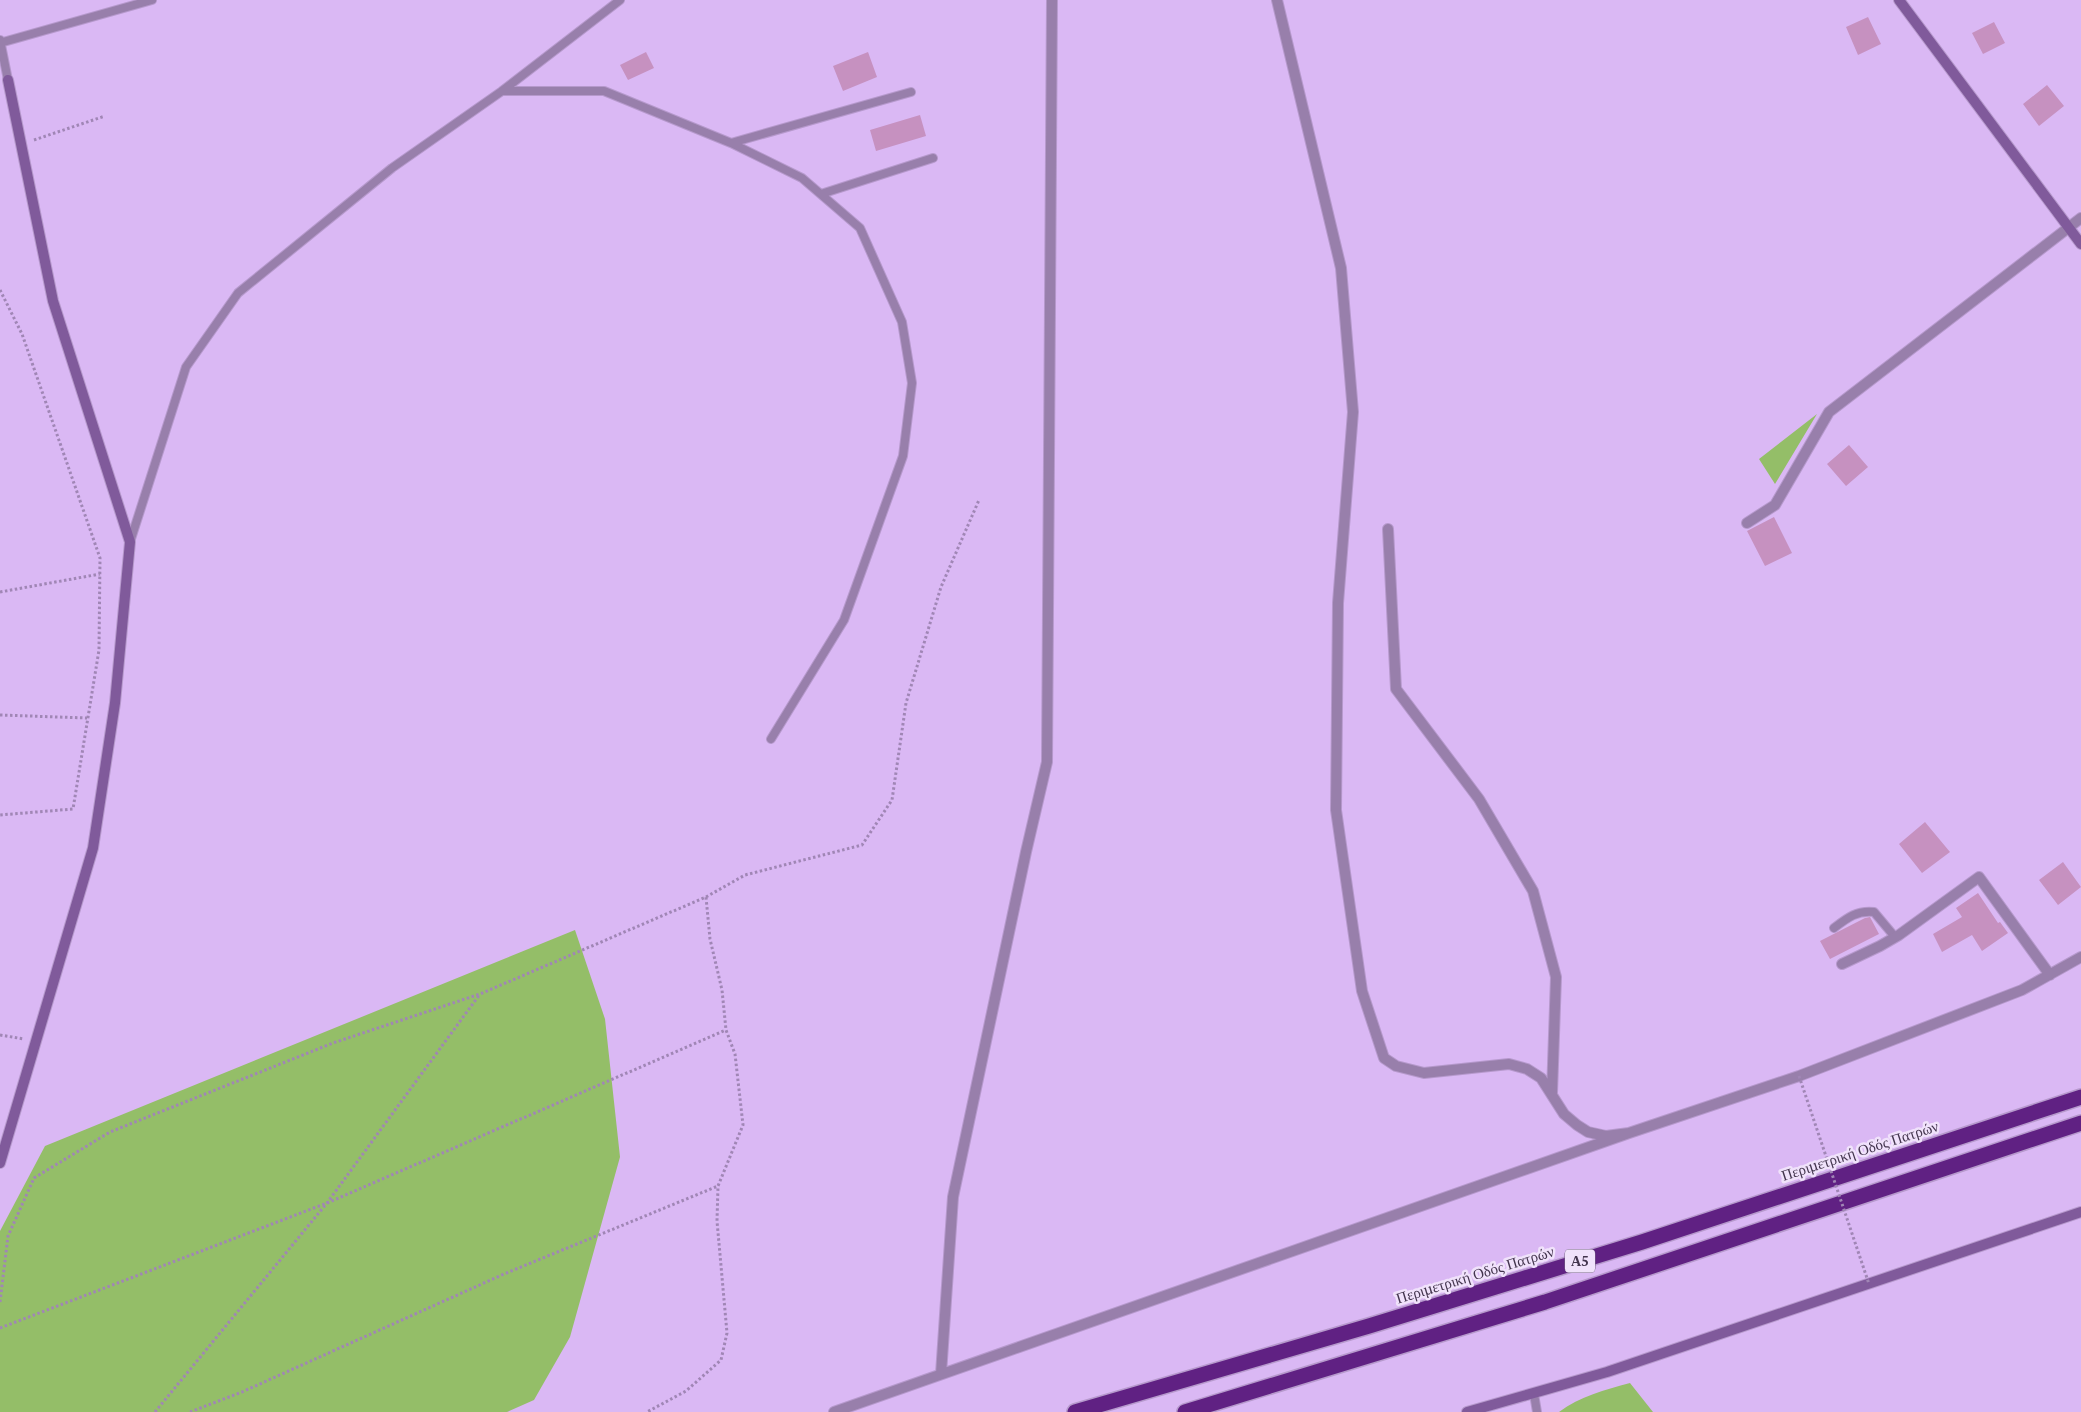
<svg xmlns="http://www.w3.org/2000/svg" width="2081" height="1412" viewBox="0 0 2081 1412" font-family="'PT Serif',serif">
  <rect width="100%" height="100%" fill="#dab8f4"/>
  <!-- green -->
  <path fill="#94be68" d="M1817 414 1775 484 1759 459Z
    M575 930 605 1019 620 1157 570 1337 534 1400 507 1412H0V1231L45 1146Z
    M1630 1383 1653 1412H1559C1580 1396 1605 1390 1630 1383Z"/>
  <!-- building -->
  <path fill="#c691c0" d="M1868 17 1881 44 1858 55 1846 27Z
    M1994 22 2005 43 1983 54 1972 33Z
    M646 52 654 68 628 80 620 65Z
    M868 52 877 77 843 91 833 66Z
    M2047 85 2064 106 2039 126 2023 104Z
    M920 115 926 136 876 151 870 130Z
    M1849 445 1868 467 1846 486 1827 464Z
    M1774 517 1792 553 1765 566 1747 531Z
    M1925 822 1950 852 1922 873 1899 844Z
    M2063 862 2081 887 2058 905 2039 880Z
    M1978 893 1998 923 2000 922 2008 933 1982 951 1972 935 1942 952 1933 934 1962 917 1956 908Z
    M1870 917 1879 934 1830 959 1820 941 1865 918Z"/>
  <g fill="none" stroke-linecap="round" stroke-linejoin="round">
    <!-- lane casing -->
    <g stroke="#b699cc" stroke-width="10">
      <path id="lane" d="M0 40 8 80
        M0 43 152 0
        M502 91H604L731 143 802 178 860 228 902 322 912 383 903 456 844 620 771 739
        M731 143 911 92
        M821 194 933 158
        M130 542 186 367 238 293 392 168 502 91 620 0
        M1834 928C1847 918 1857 910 1874 912L1895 937
        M1534 1394 1537 1412"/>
    </g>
    <!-- street casing -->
    <g stroke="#b699cc" stroke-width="12">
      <path id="street" d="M1277 0 1341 268 1353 412 1338 603 1336 810 1362 991 1384 1058 1396 1066 1424 1073 1509 1064 1527 1069 1541 1078 1564 1114 1577 1125 1588 1132 1606 1136 1629 1133
        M1747 523 1775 505 1829 412 2081 218
        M1388 529 1396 689 1479 799 1533 891 1556 977 1552 1093
        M1842 964 1880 946 1899 935 1979 877 2050 975
        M941 1374 953 1197 1026 852 1047 762 1052 0
        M834 1412 1629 1133 1799 1076 2022 990 2081 957"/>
    </g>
    <!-- secondary casing -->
    <g stroke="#b699cc" stroke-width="12">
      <path id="secondary" d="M1899 0 2081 244
        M0 1163 93 848 115 703 130 542 53 301 8 80
        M1467 1412 1607 1372 2081 1212"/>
    </g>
    <!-- highway casing -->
    <g stroke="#b699cc" stroke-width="18">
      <path id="highway" d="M1075 1412 1369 1326 1642 1242 2081 1097
        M1185 1412 1545 1302 2081 1123"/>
    </g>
    <!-- path -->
    <path stroke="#a086b5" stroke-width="3" stroke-dasharray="2.5 2.5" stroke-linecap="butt" d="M34 140 105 116
      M0 290 22 334 100 558 99 650 73 809 0 815
      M0 592 100 574
      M0 715 87 718
      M706 897 745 875 862 845 892 800 906 703 941 587 979 500
      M0 1035 24 1039
      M0 1302 8 1236 34 1178 110 1132 333 1043 480 994 706 897 710 939 722 990 726 1030 735 1054 743 1125 718 1186 717 1221 727 1333 721 1360 686 1391 647 1412
      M0 1328 327 1203 726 1030
      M155 1412 327 1203 480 994
      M190 1412 242 1392 504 1274 718 1186"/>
    <!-- lane -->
    <use href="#lane" stroke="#987fab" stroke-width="8"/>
    <!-- street -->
    <use href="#street" stroke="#987fab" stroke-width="10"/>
    <!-- secondary -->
    <use href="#secondary" stroke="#805a9b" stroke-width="10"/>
    <!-- highway -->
    <use href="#highway" stroke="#602183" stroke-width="15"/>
    <!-- path-bridge -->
    <path stroke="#a086b5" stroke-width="3" stroke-dasharray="2.5 2.5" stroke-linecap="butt" d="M1799 1076 1869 1284"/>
  </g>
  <g text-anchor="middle" stroke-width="5" stroke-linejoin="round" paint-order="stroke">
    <!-- shield labels -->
    <rect fill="#f0e2fb" stroke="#776982" stroke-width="1" x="1565" y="1249.5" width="30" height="23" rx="4"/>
    <g font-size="14" font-weight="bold" fill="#43354e">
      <text x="1580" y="1266">Α5</text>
    </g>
    <!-- street labels -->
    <g font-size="15" fill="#43354e" stroke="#f0e2fb">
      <text transform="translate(1860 1151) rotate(-18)" y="5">Περιμετρική Οδός Πατρών</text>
      <text transform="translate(1475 1275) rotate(-17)" y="5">Περιμετρική Οδός Πατρών</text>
    </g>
  </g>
</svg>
